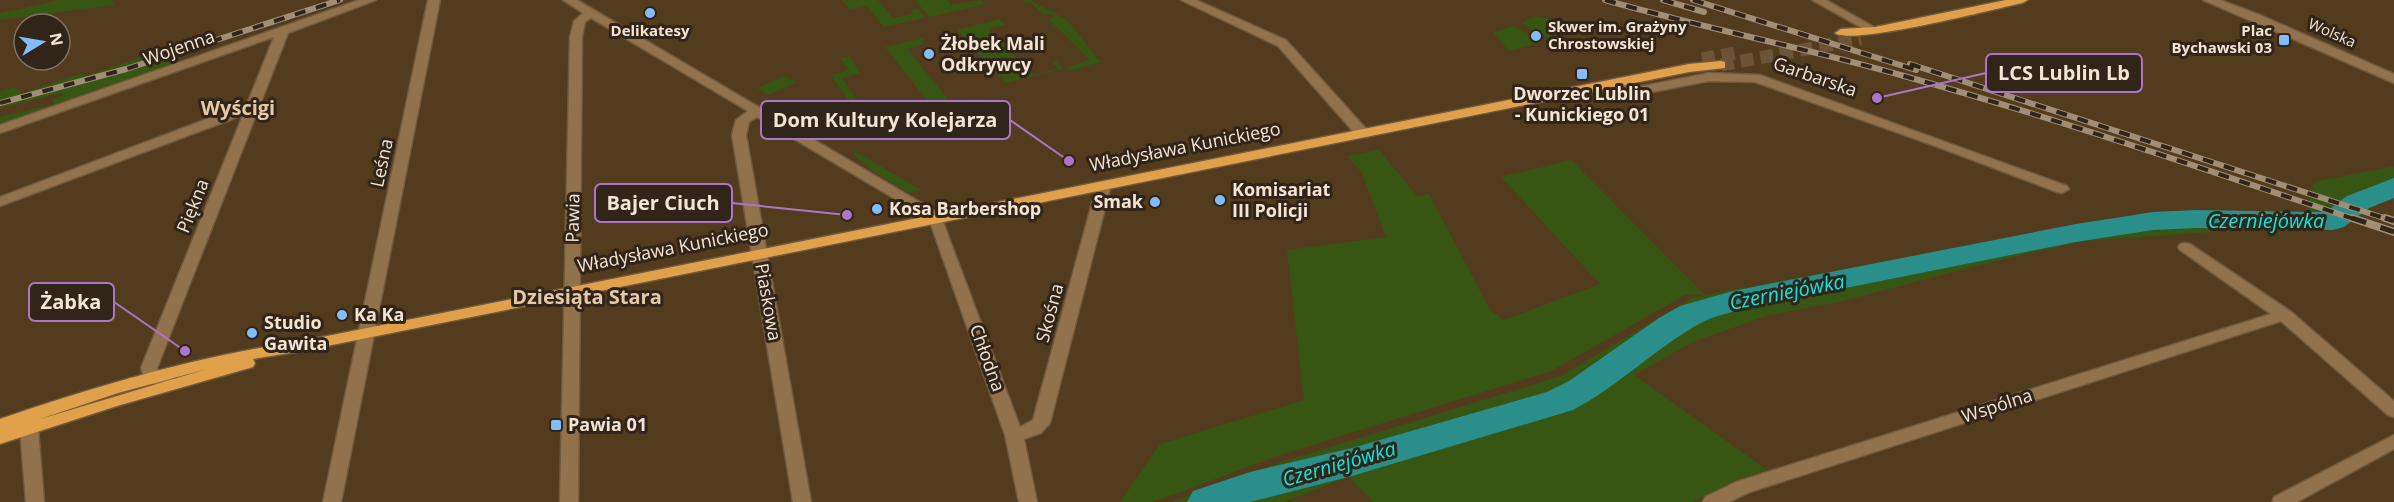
<svg xmlns="http://www.w3.org/2000/svg" width="2394" height="502" viewBox="0 0 2394 502" font-family="'Open Sans',sans-serif">
  <rect width="100%" height="100%" fill="#533b1d"/>
  <!-- green -->
  <path fill="#375614" d="M60 0H112L114 5 0 20V13Z
    M842 0H878L893 18 913 14 911 10 918 8 925 18 884 27 867 6 850 10Z
    M915 0H947L951 5 982 0 985 4 930 17Z
    M1022 0H1030L1067 20 1100 62 1070 71 1066 67 1090 60 1048 19 1054 18 1051 14 1044 15 1030 2 1026 3Z
    M1536 16 1542 17 1575 25 1551 40 1521 23Z
    M999 19 1006 25 989 29 1033 75 1058 69 1052 62 1056 61 1063 69 1005 83 957 30Z
    M1514 26 1540 40 1543 42 1509 51 1493 32Z
    M923 38 925 40 922 41 924 44 907 49 948 99 930 104 885 47Z
    M155 48 165 55 59 87 0 102V91L14 87 22 93 82 73 86 76 145 56 142 53Z
    M174 56 177 60 172 65 0 125V117L55 104 52 100 64 95 61 93 0 108V104L55 91Z
    M850 56 860 73 842 78 873 124 901 116 898 110 902 109 912 121 947 111 950 114 960 111 955 105 976 99 988 109 872 134 831 75 849 70 840 58Z
    M784 76 797 82 768 95 757 88Z
    M1379 150 1418 197 1429 194 1490 310 1504 320 1600 284 1501 177 1571 160 1704 294 1685 295 1551 371 1280 455 1153 502H1120L1160 444 1304 400 1287 250 1386 237 1362 173 1347 156Z
    M857 152 919 189 920 190 909 193 873 171 853 154Z
    M2394 166V200L2381 202 2342 226 2321 231 2241 230 2084 241 1996 261 1839 302 1766 316 1693 342 1634 375 1767 470 1738 479 1692 502H1374L1348 477 1284 502H1172L1285 461 1561 376 1694 297 2014 238C2071 223 2128 215 2187 212 2226 210 2267 222 2306 212L2314 182Z"/>
  <g fill="none" stroke-linecap="round" stroke-linejoin="round">
    <!-- river -->
    <path fill="#2a8e8b" fill-rule="evenodd" d="M2394 178V198L2369 208 2344 227 2333 230 2197 228 2153 230 2076 242 1750 307C1734 312 1715 315 1701 323 1655 348 1619 386 1573 410L1352 476 1250 502H1187L1193 491 1250 472 1352 448 1547 392 1569 381 1659 318 1680 306 1733 291 2076 224 2153 212 2197 210 2326 212 2347 196Z"/>
    <!-- major-tunnel -->
    <path stroke="#6b5438" stroke-width="13" stroke-dasharray="13 7" stroke-linecap="butt" d="M1702 59 1735 53
      M1721 65 1861 39"/>
    <!-- minor casing -->
    <g stroke="#70593e" stroke-width="3">
      <path id="minor" d="M359 0H376L288 33 157 368 159 374 177 380 180 384 177 388 171 390 145 381 141 368 243 115 0 206V197L247 104 274 37 0 133V125Z
        M428 0H440L341 502H323Z
        M563 0H577L940 214 1020 427 1033 420 1097 185 1104 181 1109 182 1111 185 1050 423 1041 433 1024 439 1037 502H1019L1005 435 929 219 757 117 749 122 746 135 811 502H793L732 135 736 120 748 111 591 18 585 22 582 37 578 502H560L570 37 574 21 583 13Z
        M1181 0H1196L1286 40 1368 131 1370 134 1368 137H1358L1278 46Z
        M1812 0H1826L1881 31 1879 33H1871Z
        M2203 0H2220L2260 15 2394 74V83Z
        M1709 73 1760 75 2067 186 2069 189 2062 193 2057 192 1941 148 1755 82 1709 81 1631 96 1612 82 1618 78 1633 88Z
        M2185 243 2190 244 2290 311 2394 401V417L2388 415 2281 321 1750 492 1729 502H1703L1705 497 1736 482 2271 314 2180 250 2178 247 2180 244Z
        M28 410 34 412 37 416 44 502H26L19 416 22 412Z
        M2394 435V449L2297 502H2272L2274 497Z"/>
    </g>
    <!-- major casing -->
    <g stroke="#70593e" stroke-width="3">
      <path id="major" d="M2006 0H2028L2022 3C1995 9 1850 46 1835 33L1841 29 1875 27Z
        M1721 61 1725 62V68L1689 72 302 351 253 359 255 363 253 367 117 406 0 444V419C99 385 198 356 302 341L1689 64ZM207 369 37 420 118 393Z"/>
    </g>
    <!-- minor -->
    <use href="#minor" fill="#92724c" fill-rule="evenodd"/>
    <!-- major -->
    <use href="#major" fill="#e1a14b" fill-rule="evenodd"/>
    <!-- rail-far1 casing -->
    <g stroke="#a18e76" stroke-width="6">
      <path id="rail-far1" d="M1605 0C1704 28 1805 48 1904 76 2056 118 2206 170 2357 220
        M1663 0 1704 12
        M1693 0 1916 70
        M1910 64 2390 220
        M0 103 126 69 340 0"/>
    </g>
    <!-- rail casing -->
    <g stroke="#a18e76" stroke-width="8">
      <path id="rail" d="M2352 218 2394 232
        M2385 218 2394 221"/>
    </g>
    <!-- rail-far1 -->
    <use href="#rail-far1" stroke="#302518" stroke-width="4" stroke-dasharray="11" stroke-linecap="butt"/>
    <!-- rail -->
    <use href="#rail" stroke="#302518" stroke-width="5" stroke-dasharray="15" stroke-linecap="butt"/>
  </g>
  <!-- markers -->
  <g fill="#83bcfb" stroke="#302518" stroke-width="2">
    <circle cx="650" cy="13" r="6"/>
    <circle cx="1536" cy="36" r="6"/>
    <rect x="2278" y="34" width="12" height="12" rx="3"/>
    <circle cx="929" cy="54" r="6"/>
    <rect x="1576" y="68" width="12" height="12" rx="3"/>
    <circle cx="1220" cy="200" r="6"/>
    <circle cx="1155" cy="202" r="6"/>
    <circle cx="877" cy="209" r="6"/>
    <circle cx="342" cy="315" r="6"/>
    <circle cx="252" cy="333" r="6"/>
    <rect x="550" y="419" width="12" height="12" rx="3"/>
  </g>
  <g text-anchor="middle" stroke-width="6" stroke-linejoin="round" paint-order="stroke">
    <!-- far-poi labels -->
    <g font-size="15" font-weight="bold" fill="#f3e4d3" stroke="#302518" text-anchor="start">
      <text x="1548" y="32">Skwer im. Grażyny<tspan x="1548" dy="17">Chrostowskiej</tspan></text>
      <text x="650" y="36" text-anchor="middle">Delikatesy</text>
      <text x="2272" y="36" text-anchor="end">Plac<tspan x="2272" dy="17">Bychawski 03</tspan></text>
    </g>
    <!-- far-street labels -->
    <g font-size="15" fill="#f3e4d3" stroke="#302518">
      <text transform="translate(2332 33) rotate(24)" y="5">Wolska</text>
    </g>
    <!-- poi labels -->
    <g font-size="18" font-weight="bold" fill="#f3e4d3" stroke="#302518" text-anchor="start">
      <text x="941" y="50">Żłobek Mali<tspan x="941" dy="21">Odkrywcy</tspan></text>
      <text x="1582" y="100" text-anchor="middle">Dworzec Lublin<tspan x="1582" dy="21">- Kunickiego 01</tspan></text>
      <text x="1232" y="196">Komisariat<tspan x="1232" dy="21">III Policji</tspan></text>
      <text x="1143" y="208" text-anchor="end">Smak</text>
      <text x="889" y="215">Kosa Barbershop</text>
      <text x="354" y="321">Ka Ka</text>
      <text x="264" y="329">Studio<tspan x="264" dy="21">Gawita</tspan></text>
      <text x="568" y="431">Pawia 01</text>
    </g>
    <!-- street labels -->
    <g font-size="18" fill="#f3e4d3" stroke="#302518">
      <text transform="translate(179 48) rotate(-19)" y="6">Wojenna</text>
      <text transform="translate(1815 77) rotate(19)" y="6">Garbarska</text>
      <text transform="translate(1185 147) rotate(-11)" y="6">Władysława Kunickiego</text>
      <text transform="translate(382 163) rotate(-78)" y="6">Leśna</text>
      <text transform="translate(193 206) rotate(-68)" y="6">Piękna</text>
      <text transform="translate(573 218) rotate(-89)" y="6">Pawia</text>
      <text transform="translate(673 248) rotate(-11)" y="6">Władysława Kunickiego</text>
      <text transform="translate(768 302) rotate(80)" y="6">Piaskowa</text>
      <text transform="translate(1050 313) rotate(-75)" y="6">Skośna</text>
      <text transform="translate(987 358) rotate(70)" y="6">Chłodna</text>
      <text transform="translate(1997 406) rotate(-18)" y="6">Wspólna</text>
    </g>
    <!-- neighbourhood labels -->
    <g font-size="20" font-weight="bold" fill="#e5c8a6" stroke="#302518">
      <text x="238" y="115">Wyścigi</text>
      <text x="587" y="304">Dziesiąta Stara</text>
    </g>
    <!-- water labels -->
    <g font-size="20" font-style="italic" fill="#0ae7e1" stroke="#302518">
      <text x="2266" y="228">Czerniejówka</text>
      <text transform="translate(1787 292) rotate(-11)" y="7">Czerniejówka</text>
      <text transform="translate(1339 464) rotate(-16)" y="7">Czerniejówka</text>
    </g>
  </g>
  <!-- callouts -->
  <path fill="none" stroke="#ab76c7" stroke-width="2" d="M1877 98L1986 73M1069 161L1010 120M847 215L732 203M185 351L114 302"/>
  <g fill="#ab76c7" stroke="#302518" stroke-width="2">
    <circle cx="1877" cy="98" r="6"/>
    <circle cx="1069" cy="161" r="6"/>
    <circle cx="847" cy="215" r="6"/>
    <circle cx="185" cy="351" r="6"/>
  </g>
  <g fill="#302518" stroke="#ab76c7" stroke-width="2">
    <rect x="1986" y="54" width="156" height="38" rx="6"/>
    <rect x="761" y="101" width="249" height="38" rx="6"/>
    <rect x="595" y="184" width="137" height="38" rx="6"/>
    <rect x="29" y="283" width="85" height="38" rx="6"/>
  </g>
  <g font-size="20" text-anchor="middle" font-weight="bold" fill="#f3e4d3">
    <text x="2064" y="80">LCS Lublin Lb</text>
    <text x="885" y="127">Dom Kultury Kolejarza</text>
    <text x="663" y="210">Bajer Ciuch</text>
    <text x="71" y="309">Żabka</text>
  </g>
  <!-- north arrow -->
  <g transform="translate(42 42) rotate(79)"><circle r="28" fill="#302518" stroke="#7e7163" stroke-width="1.5"/>
  <path d="M0-4.5L10 22L0 15L-10 22Z" fill="#83bcfb"/>
  <text y="-9" font-size="16" font-weight="bold" text-anchor="middle" fill="#f3e4d3">N</text>
  </g>
</svg>
